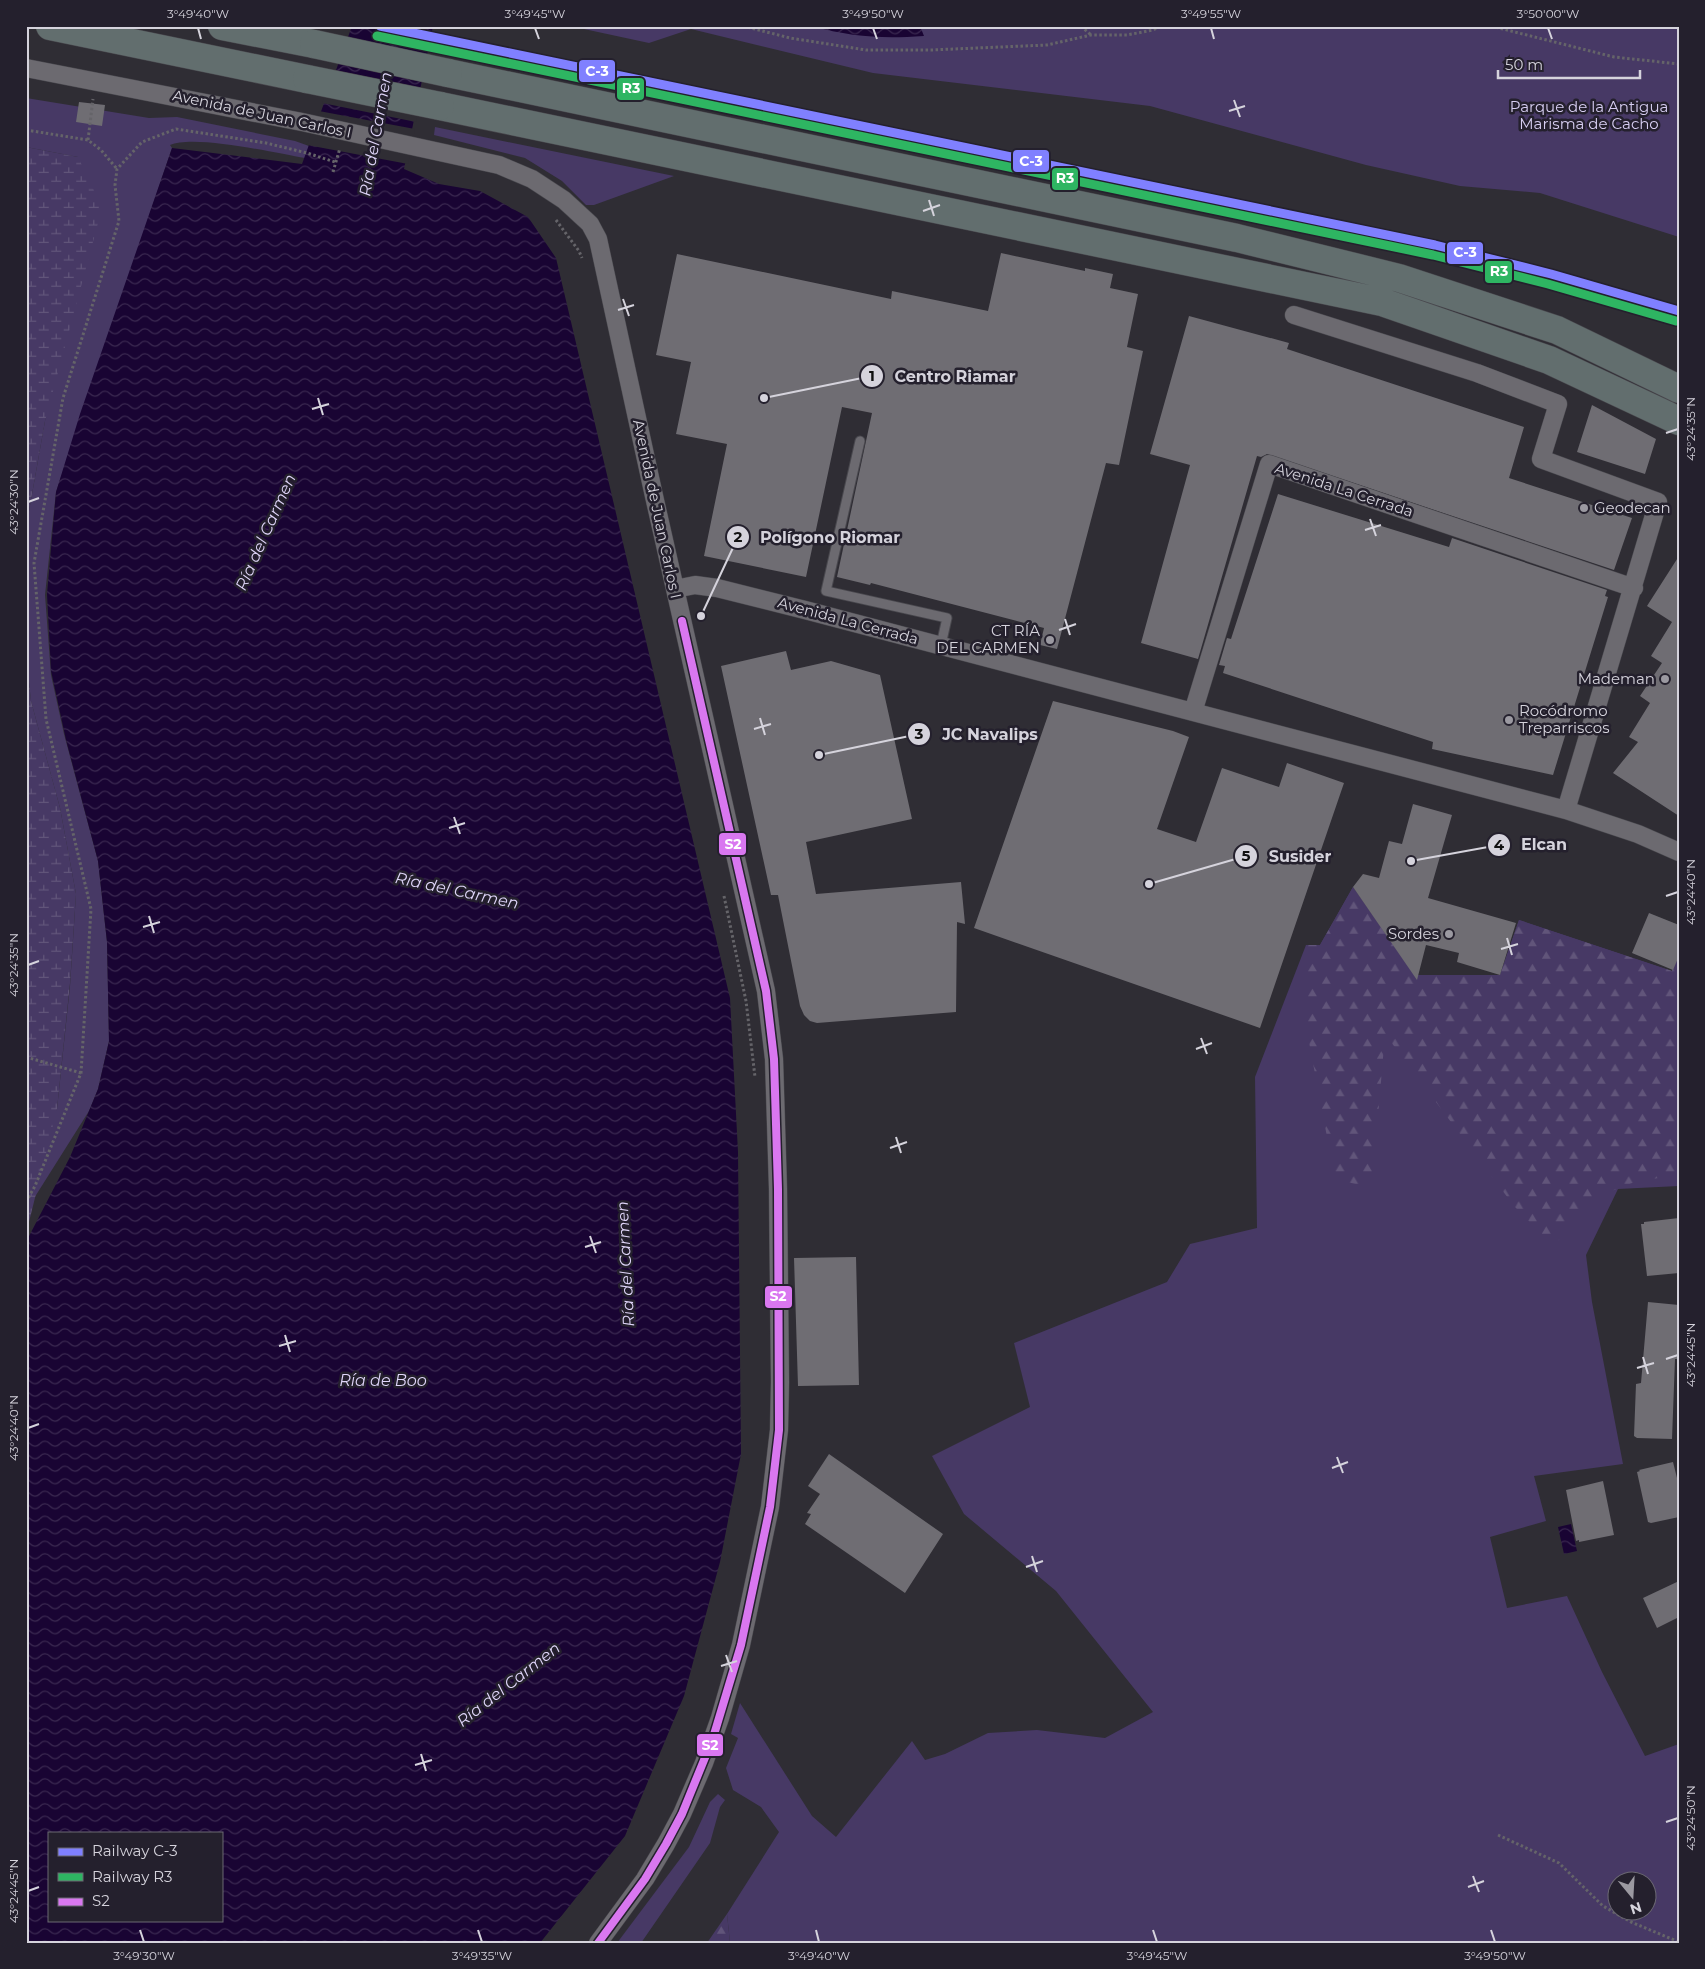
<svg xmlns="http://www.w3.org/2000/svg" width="1705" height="1969" viewBox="0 0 1705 1969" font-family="Montserrat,sans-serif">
  <defs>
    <pattern id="forest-firs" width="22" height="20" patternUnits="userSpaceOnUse" patternTransform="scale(1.25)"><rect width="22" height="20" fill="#473965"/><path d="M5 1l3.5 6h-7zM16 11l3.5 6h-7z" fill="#61557a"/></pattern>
    <pattern id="wetland-marsh" width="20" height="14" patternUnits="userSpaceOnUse" patternTransform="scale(1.25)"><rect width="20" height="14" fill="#473965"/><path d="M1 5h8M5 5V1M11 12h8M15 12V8" fill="none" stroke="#61557a"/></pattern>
    <pattern id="water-waves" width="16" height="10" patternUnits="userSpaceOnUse" patternTransform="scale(1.25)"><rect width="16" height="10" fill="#190433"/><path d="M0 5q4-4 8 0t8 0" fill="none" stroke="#3a2850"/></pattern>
  </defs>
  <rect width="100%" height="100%" fill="#2f2d34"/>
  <!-- green -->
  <path fill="#473965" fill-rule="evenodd" d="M570 26H1679V237L1540 193 1460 186 1366 165 1150 106 873 73 691 29 649 43Z
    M26 98 149 118 177 117 295 141 309 146 305 158C275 153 194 134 170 145L172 148 56 492 45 595 51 675 64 734 98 861 107 942 109 1041 98 1089 89 1111 26 1211V1160L57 1109 70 986 76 894 60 808 31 701 26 655V528L45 421 78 157 26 147Z
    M435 127 674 176 594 205H586L562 181 525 158 434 135Z
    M1353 887 1414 975H1500L1519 920 1672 971 1679 956V1186L1618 1189 1586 1255 1592 1302 1623 1464 1534 1476 1546 1521 1490 1537 1507 1608 1567 1596 1602 1672 1645 1756 1679 1744V1943H730L727 1914 779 1832 761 1807 733 1790 726 1768 738 1738 731 1734 740 1703 812 1816 836 1837 912 1741 925 1760 945 1754 988 1733 1037 1730 1105 1738 1153 1712 1056 1591 964 1514 932 1456 1030 1407 1014 1343 1167 1282 1190 1244 1257 1228 1255 1077 1306 945H1320ZM1618 1882H1648V1912H1618Z
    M718 1794 725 1800 720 1807 710 1843 641 1943H617L689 1847 710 1802Z"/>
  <!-- forest -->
  <path fill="url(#forest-firs)" d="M1353 887 1414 975H1500L1519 920 1672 971 1679 956V1174L1632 1183 1599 1196 1553 1246 1514 1206 1385 1034 1372 1188 1335 1179 1305 1021 1306 945H1320Z
    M727 1914 730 1943H707Z"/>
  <!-- wetland -->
  <path fill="url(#wetland-marsh)" d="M26 147 78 157 102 208 45 421 26 528Z
    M26 655 31 701 60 808 76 894 70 983 57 1109 26 1234Z"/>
  <!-- water -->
  <path fill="url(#water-waves)" fill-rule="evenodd" d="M352 26H433L404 169 439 184 480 191 528 217 556 258 730 998 738 1152 741 1454 720 1562 684 1696 625 1836 540 1943H26V1242L70 1157 98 1089 109 1041 107 942 98 861 66 740 51 671 47 594 56 492 80 414 172 148 302 164ZM49 1833H221V1920H49Z
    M811 26H920L924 36C881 39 853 37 811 26Z
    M1571 1524 1577 1551 1564 1554 1558 1527Z"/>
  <!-- pier -->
  <path fill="#2f2d34" d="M334 70 423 88 416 122 322 103Z
    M319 111 415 129 408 164 307 145Z"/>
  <!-- building -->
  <path fill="#6f6d73" d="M79 102 105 105 102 126 76 122Z
    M1001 253 1085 271V268L1113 274 1110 288 1138 294 1127 347 1143 351 1119 465 1106 463 1057 649 1040 645 1044 628 871 583 870 585 837 577 872 413 842 407 806 577 704 556 727 444 676 434 691 362 656 355 677 254 891 299 892 291 988 311Z
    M1189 316 1289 343 1287 349 1524 427 1509 478 1632 518 1614 570 1267 454 1261 457 1257 456 1198 659 1141 643 1190 465 1150 454Z
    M1592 405 1656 439 1645 474 1577 452Z
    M1278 494 1449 547 1452 538 1607 590 1605 596 1608 597 1553 775 1432 749 1433 742 1223 673 1225 666 1219 665 1227 638 1231 639Z
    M1679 556V816L1613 773 1638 742 1629 737 1650 703 1640 696 1662 663 1651 656 1672 622 1647 606Z
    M786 651 791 670 831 661 880 675 912 819 806 842 816 894 961 882 965 924 957 922 956 1012 817 1023 810 1021 804 1015 800 1006 778 895H771L721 666Z
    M1053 701 1173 731 1189 737 1157 829 1196 842 1222 768 1279 787 1287 763 1344 783 1260 1028 974 928Z
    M1413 804 1452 815 1428 898 1516 923 1500 975 1457 962 1459 953 1426 945 1417 980 1353 887 1363 874 1379 878 1389 841 1402 844Z
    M1649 913 1679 925V956L1673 970 1632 953Z
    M1679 1218V1273L1647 1276 1641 1224H1644V1222Z
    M856 1257 859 1385 798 1386 794 1258Z
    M1648 1302 1679 1305V1350L1678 1359H1675L1672 1439 1637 1438 1634 1436 1636 1384 1641 1383Z
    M829 1454 943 1534 905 1593 805 1524 811 1514 807 1513 820 1494 808 1486Z
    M1673 1462 1679 1486V1517L1651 1523 1648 1522 1637 1472 1640 1471 1639 1470Z
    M1603 1481 1614 1535 1579 1542V1540L1576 1541 1566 1490Z
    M1679 1581V1617L1657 1628 1643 1598Z"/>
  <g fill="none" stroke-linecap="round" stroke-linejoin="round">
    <!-- service casing -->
    <g stroke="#49484e" stroke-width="11">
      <path id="service" d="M860 441 826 591 947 618 941 645"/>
    </g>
    <!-- minor casing -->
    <g stroke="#49484e" stroke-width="19">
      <path id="minor" d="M26 68 302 122 499 165 532 179 564 200 590 224 598 239 654 496 766 991 774 1059 778 1189 780 1382 779 1430 770 1507 741 1645 720 1718 704 1763 682 1814 666 1844 645 1879 598 1943
        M1294 315 1477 373 1558 404 1541 459 1658 502 1566 810
        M675 589 695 585 717 588 805 610 1566 810 1638 834 1679 852
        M1193 712 1269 464 1634 588"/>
    </g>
    <!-- motorway casing -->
    <g stroke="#49484e" stroke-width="29">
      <path id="motorway" d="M50 26 307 79
        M222 26 314 44
        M448 73 1237 238 1399 278 1557 330 1679 389
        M440 106 1382 302 1549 360 1679 421"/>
    </g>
    <!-- path -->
    <path stroke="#656469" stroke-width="3" stroke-dasharray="2.5 2.5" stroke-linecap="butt" d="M743 26 790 38 866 50H931L1047 45 1091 35H1127L1153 30 1161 26
      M1081 26 1091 35
      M1491 26 1614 57 1679 64
      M377 35 380 26
      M26 130 88 140 101 150 117 169
      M88 140 93 99
      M333 172 340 148
      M556 220 579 251 582 258
      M724 896 746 1001 755 1077
      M26 1057 81 1073
      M26 1202 35 1186 81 1073 91 909 46 719 34 563 63 398 119 221 115 185 117 169 142 142 176 129 266 143 307 153 335 162
      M1498 1835 1559 1863 1603 1906 1631 1922 1679 1942"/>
    <!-- service -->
    <use href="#service" stroke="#6c6a70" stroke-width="9"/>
    <!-- minor -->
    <use href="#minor" stroke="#6c6a70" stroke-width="18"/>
    <!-- motorway -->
    <use href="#motorway" stroke="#626e6e" stroke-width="28"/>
    <!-- motorway-bridge casing -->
    <g stroke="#49484e" stroke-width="29" stroke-linecap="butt">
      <path id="motorway-bridge" d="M314 44 448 73
        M307 79 440 106"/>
    </g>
    <!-- motorway-bridge -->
    <use href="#motorway-bridge" stroke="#626e6e" stroke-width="28"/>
    <!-- bus-1 casing -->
    <g stroke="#24202d" stroke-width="11">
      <path id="bus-1" d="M598 1943 645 1879 666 1844 682 1814 713 1738 741 1645 770 1507 779 1430 778 1189 774 1059 766 991 682 621"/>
    </g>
    <!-- bus-1 -->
    <use href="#bus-1" stroke="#d977f0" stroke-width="8"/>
    <!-- rail-1 casing -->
    <g stroke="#24202d" stroke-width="12">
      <path id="rail-1" d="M380 26 1435 245 1551 274 1679 311"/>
    </g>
    <!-- rail-2 casing -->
    <g stroke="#24202d" stroke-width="12">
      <path id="rail-2" d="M377 36 1433 255 1548 284 1676 321"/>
    </g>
    <!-- rail-1 -->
    <use href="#rail-1" stroke="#8080ff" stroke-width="9"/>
    <!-- rail-2 -->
    <use href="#rail-2" stroke="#2eb562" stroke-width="9"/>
  </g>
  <!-- ticks -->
  <path fill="none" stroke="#d5d3dc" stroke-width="2" d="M198 28 201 39M535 28 539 39M873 28 877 39M1211 28 1214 39M1548 28 1552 39M1234 100 1240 117M1229 111 1245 106M929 200 934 216M923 211 940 205M623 299 629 316M618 310 634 305M318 398 323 415M312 409 329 404M1666 433 1678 429M28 502 39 498M1370 519 1376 536M1365 530 1381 525M1065 619 1070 635M1059 630 1076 624M760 718 765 735M754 729 771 724M454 817 460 834M449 828 465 823M1666 896 1678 892M149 916 154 933M143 927 160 922M1507 938 1512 955M1501 949 1518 944M28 965 39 961M1201 1038 1207 1054M1196 1049 1212 1043M896 1137 901 1153M890 1148 907 1142M590 1236 596 1253M585 1247 601 1242M285 1335 290 1352M279 1346 296 1341M1643 1357 1648 1374M1666 1359 1678 1355M1637 1368 1654 1363M28 1428 39 1424M1337 1457 1343 1473M1332 1468 1348 1462M1032 1556 1037 1572M1026 1567 1043 1561M726 1655 732 1672M721 1666 737 1661M421 1754 426 1771M415 1765 432 1760M1666 1822 1678 1818M1473 1876 1479 1892M1468 1887 1484 1881M28 1891 39 1887M140 1930 144 1942M478 1930 482 1942M816 1930 819 1942M1153 1930 1157 1942M1491 1930 1495 1942"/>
  <!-- markers -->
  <g fill="#9b99a1" stroke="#24202d" stroke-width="2">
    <circle cx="1584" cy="508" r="5"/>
    <circle cx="1050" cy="640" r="5"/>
    <circle cx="1665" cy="679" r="5"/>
    <circle cx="1509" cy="720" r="5"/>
    <circle cx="1449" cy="934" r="5"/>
  </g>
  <g text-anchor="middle" stroke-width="5" stroke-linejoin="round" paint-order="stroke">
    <!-- park labels -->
    <g font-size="15" fill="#d7cef2" stroke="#24202d">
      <text x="1589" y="112">Parque de la Antigua<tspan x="1589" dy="17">Marisma de Cacho</tspan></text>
    </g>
    <!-- street labels -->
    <g font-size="15" fill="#d5d3dc" stroke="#24202d">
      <text transform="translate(262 114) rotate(12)" y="5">Avenida de Juan Carlos I</text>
      <text transform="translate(1344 490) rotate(18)" y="5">Avenida La Cerrada</text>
      <text transform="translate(657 509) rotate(78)" y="5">Avenida de Juan Carlos I</text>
      <text transform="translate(848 621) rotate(15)" y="5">Avenida La Cerrada</text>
    </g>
    <!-- poi labels -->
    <g font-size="15" fill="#d5d3dc" stroke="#24202d" text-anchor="end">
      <text x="1594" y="513" text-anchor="start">Geodecan</text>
      <text x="1040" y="636">CT RÍA<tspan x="1040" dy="17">DEL CARMEN</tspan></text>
      <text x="1655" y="684">Mademan</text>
      <text x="1519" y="716" text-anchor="start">Rocódromo<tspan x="1519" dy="17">Treparriscos</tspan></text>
      <text x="1439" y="939">Sordes</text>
    </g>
    <!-- water labels -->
    <g font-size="16" font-style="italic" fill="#dfd5f9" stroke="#24202d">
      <text transform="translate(375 134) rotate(-80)" y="6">Ría del Carmen</text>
      <text transform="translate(265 532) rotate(-66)" y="6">Ría del Carmen</text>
      <text transform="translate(457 890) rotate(12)" y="6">Ría del Carmen</text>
      <text transform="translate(625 1264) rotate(-93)" y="6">Ría del Carmen</text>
      <text x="383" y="1386">Ría de Boo</text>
      <text transform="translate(508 1684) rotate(-38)" y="6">Ría del Carmen</text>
    </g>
  </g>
  <!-- callouts -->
  <path fill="none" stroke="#d5d3dc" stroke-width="2" d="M764 398L872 376M701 616L738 537M819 755L919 734M1411 861L1499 845M1149 884L1246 856"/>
  <g fill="#d5d3dc" stroke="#24202d" stroke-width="2">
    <circle cx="764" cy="398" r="5"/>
    <circle cx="701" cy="616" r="5"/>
    <circle cx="819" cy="755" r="5"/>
    <circle cx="1411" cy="861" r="5"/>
    <circle cx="1149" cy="884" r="5"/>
    <circle cx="872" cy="376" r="12"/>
    <circle cx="738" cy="537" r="12"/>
    <circle cx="919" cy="734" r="12"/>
    <circle cx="1499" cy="845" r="12"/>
    <circle cx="1246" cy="856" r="12"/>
  </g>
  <g font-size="15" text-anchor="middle" font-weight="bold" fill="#111">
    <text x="872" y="381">1</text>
    <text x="738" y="542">2</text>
    <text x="919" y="739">3</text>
    <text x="1499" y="850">4</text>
    <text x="1246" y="861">5</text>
  </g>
  <g font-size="16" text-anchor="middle" font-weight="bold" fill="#d5d3dc" stroke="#24202d" stroke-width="5" stroke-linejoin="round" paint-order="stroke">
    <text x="955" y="382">Centro Riamar</text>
    <text x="830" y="543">Polígono Riomar</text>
    <text x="990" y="740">JC Navalips</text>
    <text x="1544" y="850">Elcan</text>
    <text x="1300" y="862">Susider</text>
  </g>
  <g stroke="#24202d" stroke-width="2">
    <rect x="578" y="59" width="38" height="24" rx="5" fill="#8080ff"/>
    <rect x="616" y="77" width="29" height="24" rx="5" fill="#2eb562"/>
    <rect x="1012" y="149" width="38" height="24" rx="5" fill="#8080ff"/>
    <rect x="1051" y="167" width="28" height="24" rx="5" fill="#2eb562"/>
    <rect x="1446" y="241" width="38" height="24" rx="5" fill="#8080ff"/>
    <rect x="1484" y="260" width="29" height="24" rx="5" fill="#2eb562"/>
    <rect x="718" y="832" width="29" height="24" rx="5" fill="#d977f0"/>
    <rect x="764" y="1285" width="29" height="24" rx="5" fill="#d977f0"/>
    <rect x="696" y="1733" width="28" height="24" rx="5" fill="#d977f0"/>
  </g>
  <g font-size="14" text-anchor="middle" font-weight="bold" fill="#fff">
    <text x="597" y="76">C-3</text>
    <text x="631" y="93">R3</text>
    <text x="1031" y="166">C-3</text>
    <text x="1065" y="183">R3</text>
    <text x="1465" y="257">C-3</text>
    <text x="1499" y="276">R3</text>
    <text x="733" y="849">S2</text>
    <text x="778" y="1301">S2</text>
    <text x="710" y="1750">S2</text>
  </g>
  <!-- border -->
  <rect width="1705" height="1969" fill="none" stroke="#24202d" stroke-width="55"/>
  <!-- legend -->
  <rect x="48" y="1832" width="175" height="90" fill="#24202d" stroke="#6b6873"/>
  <rect x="58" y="1848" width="25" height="8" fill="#8080ff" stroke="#6b6873"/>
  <text x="92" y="1856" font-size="15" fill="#d5d3dc">Railway C-3</text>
  <rect x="58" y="1873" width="25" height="8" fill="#2eb562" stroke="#6b6873"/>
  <text x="92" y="1882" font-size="15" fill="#d5d3dc">Railway R3</text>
  <rect x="58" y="1898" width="25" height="8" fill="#d977f0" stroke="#6b6873"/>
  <text x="92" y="1906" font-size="15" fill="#d5d3dc">S2</text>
  <!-- north arrow -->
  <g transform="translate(1632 1896) rotate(162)"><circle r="24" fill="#24202d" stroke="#6b6873"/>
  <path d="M0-4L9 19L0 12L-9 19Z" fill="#9b99a1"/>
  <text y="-8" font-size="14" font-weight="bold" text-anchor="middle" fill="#d5d3dc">N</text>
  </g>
  <!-- scale -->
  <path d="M1498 70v8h142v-8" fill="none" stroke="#d5d3dc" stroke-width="2.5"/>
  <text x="1505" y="70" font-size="15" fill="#d5d3dc" stroke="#24202d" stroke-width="4" paint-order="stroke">50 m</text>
  <rect x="28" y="28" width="1650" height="1914" fill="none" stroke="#d5d3dc" stroke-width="2"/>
  <g font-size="12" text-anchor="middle" fill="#d5d3dc">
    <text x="198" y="18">3°49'40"W</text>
    <text x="535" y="18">3°49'45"W</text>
    <text x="873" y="18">3°49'50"W</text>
    <text x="1211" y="18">3°49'55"W</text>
    <text x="1548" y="18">3°50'00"W</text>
    <text transform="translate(1691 429) rotate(-90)" y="4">43°24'35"N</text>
    <text transform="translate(14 502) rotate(-90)" y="4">43°24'30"N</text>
    <text transform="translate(1691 892) rotate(-90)" y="4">43°24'40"N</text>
    <text transform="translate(14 965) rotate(-90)" y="4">43°24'35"N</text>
    <text transform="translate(1691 1355) rotate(-90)" y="4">43°24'45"N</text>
    <text transform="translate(14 1428) rotate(-90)" y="4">43°24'40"N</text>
    <text transform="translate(1691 1818) rotate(-90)" y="4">43°24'50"N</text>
    <text transform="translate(14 1891) rotate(-90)" y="4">43°24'45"N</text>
    <text x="144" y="1960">3°49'30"W</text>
    <text x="482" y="1960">3°49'35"W</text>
    <text x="819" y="1960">3°49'40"W</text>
    <text x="1157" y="1960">3°49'45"W</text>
    <text x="1495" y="1960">3°49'50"W</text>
  </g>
</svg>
